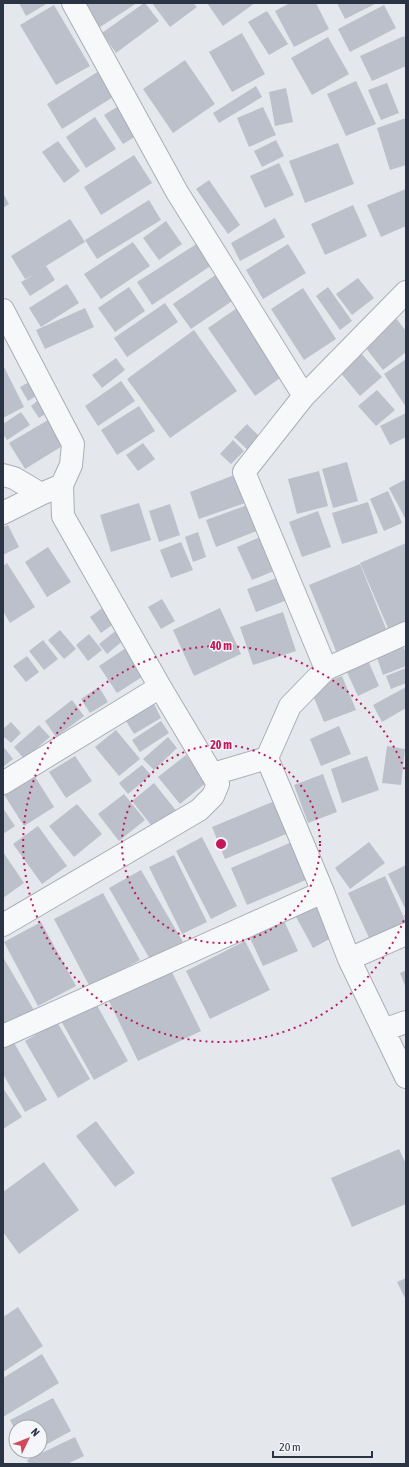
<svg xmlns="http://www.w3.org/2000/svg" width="409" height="1467" viewBox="0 0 409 1467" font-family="'Asap Condensed',sans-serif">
  <rect width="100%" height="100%" fill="#e4e7ec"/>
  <!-- building -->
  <path fill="#bbc0ca" d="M19 3H48L26 16Z
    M83 3H137L100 27Z
    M144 3H145L159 21 116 53 102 33Z
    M152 3H193L197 7 170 27Z
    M207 3H255L223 26Z
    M290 3H316L329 29 294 47 275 11Z
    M337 3H377L345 19Z
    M54 5 90 66 56 85 20 25Z
    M384 5 396 28 350 52 338 29Z
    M267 11 288 44 269 55 248 22Z
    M242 33 265 74 232 92 209 52Z
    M404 36 406 40V66L372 81 360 56Z
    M328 37 349 74 312 95 291 58Z
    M185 60 215 104 173 133 143 89Z
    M102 69 118 94 62 129 47 104Z
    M356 81 376 124 346 136 327 94Z
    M387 83 399 113 381 120 368 90Z
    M256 86 262 97 219 123 213 113Z
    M286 88 293 122 275 126 269 92Z
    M122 104 141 133 123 144 104 115Z
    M263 107 276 135 249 147 237 118Z
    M95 117 116 149 86 168 66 137Z
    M406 118V165L390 170 377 128Z
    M276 140 284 156 262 167 254 151Z
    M58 141 80 171 64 183 42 152Z
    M338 143 354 184 305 203 289 161Z
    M134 155 152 183 101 215 84 187Z
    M279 163 294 195 265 208 250 176Z
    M209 180 240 225 228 234 196 189Z
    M406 189V226L381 237 367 205Z
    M3 193 9 204 3 208Z
    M149 200 161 220 97 259 85 240Z
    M353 205 367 236 325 255 311 224Z
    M275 218 285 237 240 261 231 243Z
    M70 219 85 242 46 266 55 280 30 296 21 282 35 274 25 279 11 256Z
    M166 221 182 244 159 260 143 238Z
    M133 242 150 266 101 299 84 274Z
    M198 243 212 265 152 305 137 282Z
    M288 244 306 273 263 299 246 270Z
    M217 274 235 299 191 329 173 304Z
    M358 278 374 298 352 315 336 294Z
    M67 284 79 303 41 327 29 308Z
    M129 287 145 311 115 332 98 308Z
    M328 287 352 321 340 330 316 296Z
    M303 288 336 339 304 360 271 309Z
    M165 303 178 322 127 357 114 338Z
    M240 306 287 373 255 396 208 328Z
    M85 308 94 327 45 349 36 330Z
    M395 317 406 331V352L383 370 362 343Z
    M194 330 237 391 170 438 127 379Z
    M360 352 382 377 360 396 339 371Z
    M116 358 125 370 102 388 92 375Z
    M406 359V407L384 374Z
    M3 365 24 407 3 418Z
    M33 380 41 393 28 401 20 387Z
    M121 381 135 401 98 426 85 406Z
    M377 390 395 410 376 426 358 406Z
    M42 397 51 410 39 418 31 406Z
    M139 406 155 431 117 455 101 430Z
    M21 412 30 425 7 440 3 434V424Z
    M406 413V437L390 445 380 426Z
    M48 420 64 445 25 469 9 443Z
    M247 424 262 439 250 452 234 437Z
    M233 440 244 451 231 464 220 454Z
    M143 443 155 459 138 471 126 455Z
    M347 462 358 501 333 508 322 469Z
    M319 471 328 506 297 514 288 479Z
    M237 474 248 502 199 519 190 492Z
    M406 479V520L389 488Z
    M388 491 402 523 384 531 370 499Z
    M368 502 378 533 342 544 332 513Z
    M139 503 151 540 111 552 100 515Z
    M253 503 262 529 216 547 206 520Z
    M170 504 180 535 159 542 149 511Z
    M318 511 331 547 302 557 289 522Z
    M8 525 19 547 3 555V527Z
    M198 532 206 557 193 562 185 537Z
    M267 534 281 568 252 580 237 547Z
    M181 542 193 570 171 578 160 550Z
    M406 543V621L388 628 360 563Z
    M48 547 71 582 47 597 25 562Z
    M7 563 35 607 10 623 3 611V566Z
    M360 564 387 631 336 651 309 585Z
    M282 576 290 599 256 612 247 589Z
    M162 599 175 621 161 629 148 607Z
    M105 606 116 622 101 633 90 617Z
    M220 608 241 654 194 676 173 630Z
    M283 612 296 651 253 665 240 627Z
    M118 629 125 639 107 654 99 644Z
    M60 630 76 649 64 659 48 640Z
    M89 634 102 650 88 661 76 645Z
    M43 640 58 659 44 670 29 651Z
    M403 645 406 654V666L383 675 376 655Z
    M129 646 148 673 117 693 99 666Z
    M27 656 39 672 26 682 13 666Z
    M367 658 379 686 358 696 345 668Z
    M406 668V683L391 689 386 676Z
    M342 676 356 710 324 722 310 688Z
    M99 687 108 702 90 713 81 699Z
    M406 687V708L382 722 373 705Z
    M72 700 84 716 56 737 45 721Z
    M154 704 161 718 134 734 126 721Z
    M161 721 169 733 140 752 132 740Z
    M11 722 21 733 11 743 3 736V729Z
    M39 725 50 737 24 759 14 747Z
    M339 726 351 754 321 766 310 739Z
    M116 730 140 759 119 776 95 747Z
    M168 737 177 748 154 770 143 759Z
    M3 746 13 759 3 767Z
    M387 746 405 749 401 785 382 783Z
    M186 755 207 782 180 804 158 777Z
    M75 756 92 781 66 798 49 772Z
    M367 756 379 790 342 803 331 769Z
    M142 765 151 775 128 794 119 783Z
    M323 774 337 812 308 823 294 785Z
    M34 775 54 807 24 826 3 793Z
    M154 783 178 813 156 831 132 801Z
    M124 794 145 820 119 841 98 814Z
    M277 800 291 832 225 859 212 827Z
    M77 804 102 834 74 857 49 826Z
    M3 808 15 826 3 834Z
    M38 826 67 866 42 884 13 844Z
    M202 837 237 906 211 919 176 851Z
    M292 842 308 879 247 905 231 868Z
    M369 842 385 863 350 889 335 868Z
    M3 852 24 883 3 898Z
    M174 855 207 922 182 934 149 867Z
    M406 865V910L388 874Z
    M141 870 183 942 151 961 109 888Z
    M385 876 406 922V929L372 944 348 893Z
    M103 893 140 960 90 987 54 919Z
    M315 904 333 937 313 948 295 915Z
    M284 921 298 951 263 966 250 938Z
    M41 922 76 986 38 1006 4 942Z
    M245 941 270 990 210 1019 186 971Z
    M3 957 35 1012 3 1030Z
    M169 966 201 1031 138 1061 107 997Z
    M406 970V988L400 973Z
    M94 1000 128 1061 94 1080 60 1019Z
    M57 1022 90 1079 58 1098 25 1041Z
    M13 1041 47 1100 25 1112 3 1074V1047Z
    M3 1088 22 1117 3 1129Z
    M96 1121 135 1173 115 1187 76 1136Z
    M399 1149 406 1164V1204L352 1227 331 1178Z
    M44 1162 79 1210 19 1254 3 1232V1192Z
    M406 1278V1297L405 1298 397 1282Z
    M18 1307 43 1346 3 1372V1317Z
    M42 1354 59 1383 3 1417V1378Z
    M53 1398 71 1431 40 1448V1427H16V1431L10 1420Z
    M75 1437 84 1456 67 1464H29L27 1460Z"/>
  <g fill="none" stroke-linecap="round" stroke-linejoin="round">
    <!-- street casing -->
    <g stroke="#a9aeb7" stroke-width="24">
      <path id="street" d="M73 3 177 192 304 396
        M3 310 73 444 71 465 62 485 63 516 160 687 218 784 213 796 199 810 3 925
        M3 475 14 478 41 494
        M3 513 41 494 62 485
        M326 669 406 633
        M267 758 290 706 326 669 244 472 304 396 406 292
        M213 774 267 758 323 892 349 959 406 1077
        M3 783 160 687
        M349 959 406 934
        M383 1030 406 1022
        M3 1036 323 892"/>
    </g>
    <!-- street -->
    <use href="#street" stroke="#f7f8fa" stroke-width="22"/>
  </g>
  <!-- distance rings -->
  <g fill="none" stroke="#c2185b" stroke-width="2" stroke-dasharray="2 4">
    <circle cx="221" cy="844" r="99"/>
    <path d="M406 915A198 198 0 1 1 406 773"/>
  </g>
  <circle cx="221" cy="844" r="6" fill="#c2185b" stroke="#f4f6f9" stroke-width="2"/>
  <g font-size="12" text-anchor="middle" font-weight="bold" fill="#c2185b" stroke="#f4f6f9" stroke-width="3" stroke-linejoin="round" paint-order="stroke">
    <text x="221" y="650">40 m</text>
    <text x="221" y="749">20 m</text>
  </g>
  <!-- border -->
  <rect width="409" height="1467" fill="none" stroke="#2b3445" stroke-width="8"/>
  <!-- north arrow -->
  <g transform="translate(28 1439) rotate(47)"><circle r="19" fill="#f4f6f9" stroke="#a4a8b1"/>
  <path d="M0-3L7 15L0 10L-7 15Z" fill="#d1495b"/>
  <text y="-6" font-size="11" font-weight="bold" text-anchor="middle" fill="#2b3445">N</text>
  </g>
  <!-- scale -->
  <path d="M273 1451v6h99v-6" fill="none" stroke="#2b3445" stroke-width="2"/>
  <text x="279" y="1451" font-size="12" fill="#2b3445" stroke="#f4f6f9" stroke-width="3" paint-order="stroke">20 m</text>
</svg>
